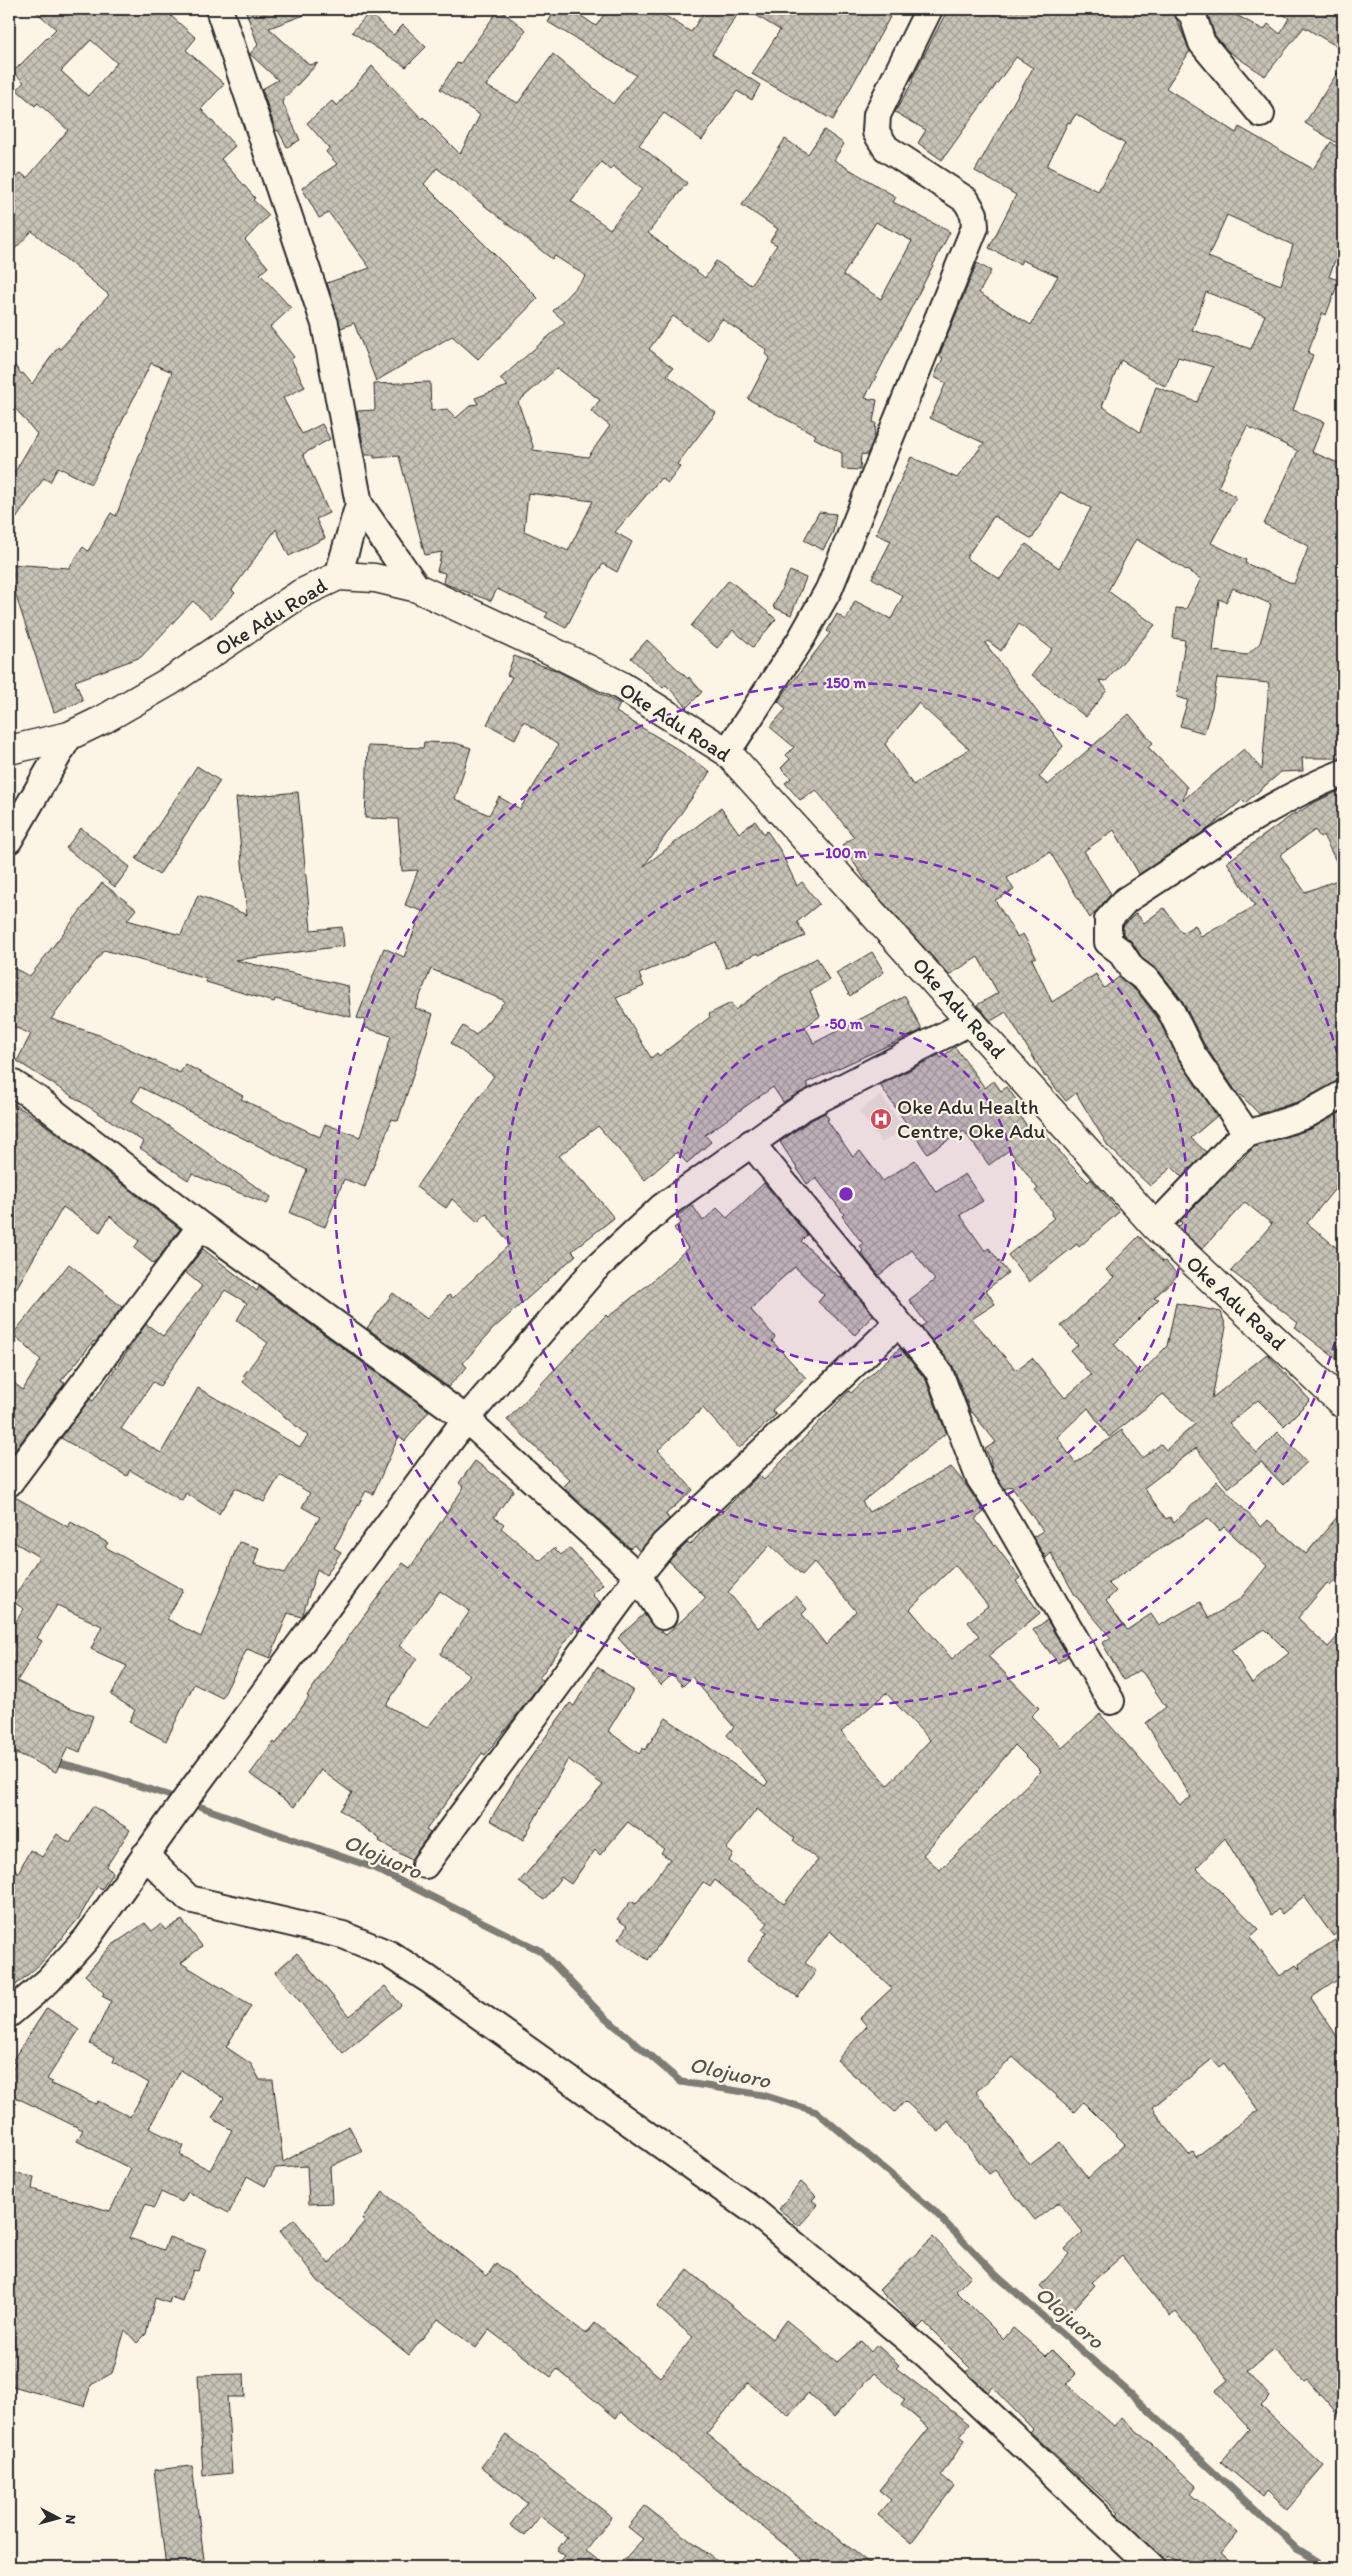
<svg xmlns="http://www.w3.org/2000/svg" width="1352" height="2576" viewBox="0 0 1352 2576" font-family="Itim,sans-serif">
  <defs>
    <pattern id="building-cross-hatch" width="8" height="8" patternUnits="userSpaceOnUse" patternTransform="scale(1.25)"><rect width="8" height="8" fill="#c8c3b7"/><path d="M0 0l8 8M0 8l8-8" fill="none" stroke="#a39f95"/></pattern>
  </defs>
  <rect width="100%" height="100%" fill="#fcf5e5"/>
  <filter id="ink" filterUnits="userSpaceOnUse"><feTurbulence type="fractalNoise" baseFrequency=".02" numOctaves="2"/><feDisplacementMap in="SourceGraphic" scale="10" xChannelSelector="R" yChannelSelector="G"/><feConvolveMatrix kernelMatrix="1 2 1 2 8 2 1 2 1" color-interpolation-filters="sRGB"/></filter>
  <g filter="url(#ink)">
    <!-- built -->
    <path fill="#ece6d7" d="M881 1095 903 1128 882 1143 859 1111Z"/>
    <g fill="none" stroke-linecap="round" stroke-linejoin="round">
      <!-- stream -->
      <path stroke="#7d7b74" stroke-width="7" d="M9 1750 22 1753
        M52 1761 95 1772 180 1799
        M190 1803 374 1868 541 1951 601 2014 681 2082 763 2095 817 2112 934 2211 997 2276 1132 2395 1297 2549 1326 2567"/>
    </g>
    <!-- building -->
    <path fill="url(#building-cross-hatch)" stroke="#2b2b2b" fill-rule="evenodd" d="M33 9H178L171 16 196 38 186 50 224 84 201 109 235 146 221 159 255 198 253 200 269 215 245 240 268 267 260 274 291 308 270 327 294 357 291 359 305 387 283 398 302 434 322 424 330 439 303 454 329 513 316 519 325 538 289 556 276 529 232 590 235 593 211 618 193 601 141 657 75 681 83 701 54 712 14 590 9 591V564L69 568 83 547 88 551 111 513 116 516 172 372 151 363 91 484 58 467 50 482 44 478 9 529V482L37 434 9 401V358L21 374 23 373 32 384 58 347 60 349 109 295 32 231 9 255V210L17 202 9 194V187L21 173 27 178 68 130 38 103 35 106 17 90 24 82 13 72 56 29ZM91 40 117 63 88 96 61 71Z
      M245 9H314L315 11 269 28 309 65 318 63 282 101 300 140 287 147 278 130 276 131 262 89 278 80 250 54 258 45Z
      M499 9 526 30 486 86 518 103 553 54 613 104 636 75 548 22 556 9H571L596 26 608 9H654L691 32 706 9H741L712 54 760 85 752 100 737 91 702 140 664 113 639 145 687 183 648 233 705 278 716 261 751 285 777 245 770 241 778 229 742 205 785 139 808 154 824 130 844 144 834 160 896 197 893 202 950 232 865 398 877 400 873 422 876 423 874 438 867 455 861 454 860 470 842 469V453L814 438 816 435 748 399 770 357 765 354 767 350 722 319 707 340 673 316 649 349 673 368 667 375 716 413 677 464 680 467 668 483 661 478 615 532 632 542 617 572 603 564 585 591 566 628 545 617 548 613 497 589 491 601 443 583 445 573 437 571 442 552 425 555 399 456 374 458V455H365L357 411 375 410 374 384 430 382 431 411 447 409 456 418 471 405 478 404 475 398 508 386 500 379 565 322 553 311 586 276 555 256 552 259 437 168 424 184 538 298 478 359 452 336 376 381 354 323 341 328 327 283 370 268 329 213 319 218 302 188 337 164 326 152 329 148 307 123 332 101 337 106 372 66 422 119 423 117 460 154 480 115 440 89 457 63 460 64ZM601 162 610 170 613 166 642 189 610 229 571 201ZM876 222 912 241 881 299 843 275ZM557 368 600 400 591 411 610 426 588 457 533 450V446L518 402ZM528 493 593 501 568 551 524 531Z
      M746 9H875L890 17 833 120 752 74 780 30Z
      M948 9H1172L1190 51 1166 88 1236 133 1239 127 1313 169 1331 142 1343 151V237L1329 277 1339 280 1326 315 1322 313 1308 353 1313 355 1293 410 1324 422 1312 452 1343 465V758H1302L1303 771 1281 772 1245 803 1242 800 1209 828 1139 874 1114 830 1084 851 1111 894 1090 918 1050 852 1007 878 1014 890 995 900 1017 937 1023 934 1036 957 1032 959 1052 1002 1096 974 1104 988 1119 977 1137 992 1157 1017 1179 1060 1217 1116 1191 1138 1206 1152 1182 1177 1172 1167 1150 1186 1108 1146 1076 1093 1066 1101 1046 1076 1045 1077 1006 1012 991 1021 977 1005 998 993 978 957 949 975 872 890 842 845 854 837 816 790 800 800 785 783 791 778 781 768 790 759 786 755 794 747 770 727 786 709 778 701 830 633 827 631 837 614 846 620 855 601 891 619 903 596 872 578 891 541 876 534 911 457 957 478 984 443 930 418 946 383 934 377 943 358 939 356 977 263 991 271 979 293 1031 325 1058 276 1022 260 1020 264 989 248 1016 195 975 171 1033 68 1016 57 942 160 918 143 926 130 895 112 913 81 911 80ZM1076 114 1125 144 1098 191 1047 166 1068 122 1070 123ZM1227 215 1293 245 1281 285 1208 257ZM1206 292 1265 315 1251 349 1192 330ZM1178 357 1213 367 1197 402 1156 387 1140 432 1102 406 1121 360 1166 387ZM1247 426 1298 451 1264 524 1309 546 1294 584 1245 563 1246 560 1211 543 1236 497 1218 487ZM1060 492 1091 508 1059 568 1026 544 1000 579 966 558 994 516 1032 539ZM1136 539 1201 579 1186 609 1176 608 1173 638 1185 640 1177 697 1188 700 1180 726 1204 733 1212 707 1217 678 1269 683 1262 770 1244 749 1183 800 1187 787 1148 747 1153 743 1129 714 1048 785 1039 777 1063 746 985 643 988 641 1001 651 1019 624 1052 649 1032 675 1086 717 1107 690 1099 680 1106 681 1155 625 1108 591ZM1233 588 1271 604 1260 643 1247 655 1213 651 1219 599 1226 602ZM918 703 969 749 913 785 885 744Z
      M1206 9H1225L1264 30 1268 24 1280 34 1289 18 1274 9H1343V50L1304 27 1265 76 1228 51 1215 36Z
      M369 13 393 35 403 25 426 47 406 67 352 32Z
      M1343 64V133L1337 143 1305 123Z
      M819 512 836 514 833 532 823 550 804 540Z
      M790 571 806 578 791 615 773 607Z
      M729 580 776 619 753 647 733 630 717 648 691 626Z
      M647 640 688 679 689 677 702 692 687 707 666 685 663 688 631 658Z
      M514 656 555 670 620 704 616 712 674 747 710 772 644 866 721 808 739 833 755 821 764 834 767 831 780 850 797 886 802 882 819 904 797 922 805 936 759 955 758 953 726 968 716 942 639 974 644 986 616 998 651 1058 657 1053 659 1056 710 1017 709 1014 731 1003 735 1010 777 979 817 958 829 980 810 991 820 1016 805 1027 814 1043 905 996 922 1030 806 1083 809 1088 783 1102 773 1087 705 1135 711 1142 687 1163 677 1152 645 1180 598 1126 559 1156 583 1182 584 1181 614 1218 572 1251 576 1255 493 1329 463 1363 467 1367 448 1387 367 1328 393 1293 427 1319 449 1295 453 1298 510 1244 486 1213 478 1222 452 1199 446 1208 416 1187 494 1076 451 1043 463 1026 476 1035 505 1001 431 969 415 1008 433 1014 398 1121 392 1119 365 1187 344 1179 325 1227 290 1213 307 1170 140 1087 132 1101 271 1197 267 1204 192 1174 188 1180 140 1148 144 1142 17 1061 31 1034 9 1025V966L30 976 102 883 136 909 127 920 181 935 198 895 247 915 236 798 298 792 311 930 342 927 344 946 235 960 348 986 351 1017 275 999 274 1002 206 982 207 979 104 950 51 1019 102 1036 180 1073 185 1064 243 1096 241 1099 320 1137 325 1124 360 1137 391 1036 363 1027 365 1020 357 1018 384 948 404 957 422 911 405 905 418 870 402 871 398 819 365 818 368 746 423 748 424 742 455 743 471 748 455 799 489 815 499 797 520 809 558 745 524 721 515 739 487 724 512 677 507 675Z
      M197 766 220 781 159 875 136 859Z
      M1343 789V875L1323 835 1320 837 1315 830 1280 855 1305 892 1343 878V1079L1300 1101 1259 1114 1241 1095 1239 1096 1204 1044 1182 1000 1160 972 1143 959 1132 942 1123 934V926L1136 913 1144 923 1164 908 1182 933 1195 925 1201 937 1255 906 1227 862 1295 813 1296 814 1313 803Z
      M81 828 130 867 115 887 66 848Z
      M872 952 884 972 850 996 836 973Z
      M955 1047 985 1088 994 1081 1001 1091 1007 1087 1019 1104 1014 1107 1036 1139 1044 1132 1068 1162 1088 1182 1091 1179 1119 1212 1079 1247 1077 1244 1029 1282 1008 1255 1054 1218 1051 1215 1053 1212 1035 1191 1038 1189 1025 1171 1009 1150 989 1165 964 1131 927 1153 880 1085 939 1055 941 1058Z
      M9 1101 39 1120 180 1229 154 1264 134 1248 139 1241 110 1216 100 1232 63 1207 9 1301Z
      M1343 1111V1179L1307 1223 1343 1253V1364L1295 1327 1298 1323 1231 1271 1272 1224 1245 1202 1202 1249 1178 1227 1182 1223 1180 1221 1254 1147 1311 1129Z
      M825 1113 829 1119 827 1120 853 1157 860 1151 883 1181 915 1160 936 1192 965 1174 983 1201 960 1215 985 1251 989 1248 1008 1273 986 1290 995 1304 972 1319 1016 1370 1032 1358 1065 1398 1091 1375 1071 1351 1078 1345 1061 1326 1114 1277 1106 1270 1139 1236 1163 1262 1165 1261 1178 1275 1154 1298 1159 1299 1114 1344 1140 1374 1167 1346 1176 1303 1221 1312 1226 1327 1212 1398 1267 1354 1310 1400 1284 1426 1258 1400 1229 1423 1257 1453 1278 1432 1307 1462 1283 1485 1261 1462 1228 1488 1196 1448 1144 1488 1166 1519 1170 1517 1174 1523 1217 1481 1261 1527 1268 1520 1306 1554 1343 1510V1570L1330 1586 1327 1583 1298 1618 1328 1647 1343 1631V1928L1333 1936 1304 1896 1282 1914 1278 1909 1271 1916 1225 1838 1196 1868 1259 1929 1250 1937 1280 1976 1296 1965 1300 1969 1299 1964 1335 1940 1343 1953V1976L1311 1998 1343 2045V2421L1307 2380 1304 2382 1274 2349 1248 2371 1270 2397 1261 2406 1324 2466 1287 2509 1267 2491 1263 2497 1221 2462 1249 2429 1215 2391 1228 2380 1176 2312 1170 2316 1122 2256 1092 2282 1095 2285 1070 2313 1040 2286 1069 2254 1065 2249 1083 2232 1059 2202 1035 2220 995 2170 989 2174 948 2121 939 2132 905 2101 895 2112 837 2060 867 2026 860 2018 892 1988 830 1931 805 1963 816 1971 798 1997 747 1961 767 1932 763 1929 768 1923 715 1880 710 1887 703 1882 648 1960 618 1939 627 1926 617 1919 631 1901 636 1904 670 1859 661 1853 664 1849 628 1822 600 1855 595 1850 571 1884 561 1877 544 1900 519 1882 603 1785 568 1759 523 1840 490 1820 518 1775 570 1703 574 1706 597 1667 633 1690 608 1731 639 1754 643 1748 645 1750 666 1718 765 1786 768 1782 727 1735 734 1727 692 1677 683 1686 672 1674 661 1685 618 1638 644 1614 651 1624 666 1635 706 1598 669 1561 687 1543 690 1545 716 1515 720 1514 759 1475 764 1480 849 1391 851 1393 900 1348 926 1380 946 1433 862 1502 869 1512 951 1467 966 1485 984 1512 975 1519 1020 1578 1016 1581 1040 1613 988 1656 1039 1708 1031 1716 1062 1748 1100 1714 1180 1805 1191 1797 1146 1723 1166 1707 1143 1673 1139 1670 1124 1680 1102 1643 1111 1638 1075 1595 1051 1553 1046 1558 1033 1537 1043 1531 1011 1486 1005 1489 992 1470 990 1459 985 1449 996 1442 972 1412 971 1413 953 1366 921 1327 926 1323 909 1300 935 1280 912 1250 879 1275 861 1253 863 1251 860 1246 863 1244 842 1216 844 1214 816 1178 807 1184 780 1142 808 1122ZM1163 1394 1195 1424 1166 1450 1161 1444 1142 1458 1122 1430 1075 1463 1057 1437 1088 1408 1109 1437ZM1208 1518 1220 1531 1224 1527 1267 1566 1240 1599 1209 1618 1200 1602 1159 1626 1151 1614 1127 1630 1106 1601 1116 1591 1108 1583ZM770 1545 802 1575 814 1562 856 1611 826 1645 802 1614 807 1609 796 1596 758 1628 728 1592ZM955 1565 988 1606 968 1622 979 1636 952 1659 910 1609ZM1265 1629 1289 1653 1252 1683 1231 1650ZM886 1693 930 1740 888 1785 841 1732ZM1015 1745 1041 1771 940 1870 923 1855ZM757 1809 795 1838 793 1840 818 1860 784 1904 729 1861 733 1854 726 1849ZM1013 2057 1074 2112 1083 2102 1125 2144 1088 2178 1060 2142 1030 2165 976 2092ZM1212 2059 1219 2067 1224 2063 1258 2110 1196 2157 1193 2152 1189 2155 1161 2121 1153 2107Z
      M764 1183 807 1235 801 1241 839 1277 840 1276 873 1315 855 1335 818 1302 824 1295 795 1267 780 1280 751 1310 775 1337 772 1341 806 1378 772 1410 776 1415 739 1448 703 1408 658 1450 693 1490 666 1514 669 1519 639 1551 634 1545 630 1548 563 1487 570 1480 507 1420 606 1315 608 1317 650 1283 688 1248 674 1228 681 1223 677 1216 692 1205 703 1221 717 1208 727 1218Z
      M203 1249 257 1291 259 1287 429 1411 405 1441 399 1436 373 1494 366 1491 334 1548 341 1552 326 1575 317 1569 302 1617 288 1613 270 1658 247 1649 222 1698 194 1684 166 1741 129 1722 135 1710 111 1695 127 1666 91 1649 102 1626 57 1605 37 1638 42 1641 17 1681 68 1707 93 1716 80 1752 68 1747 56 1772 9 1749V1632L24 1609 12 1601 39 1557 9 1539V1498L15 1497 68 1527 71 1522 108 1543 105 1547 183 1590 167 1619 201 1637 239 1542 259 1548 254 1564 285 1573 320 1517 302 1507 310 1493 280 1475 264 1502 235 1488 219 1514 186 1493 182 1501 130 1470 127 1476 61 1438 90 1399 93 1401 146 1324 163 1336 202 1286 185 1272ZM225 1290 247 1303 237 1320 268 1343 243 1376 246 1378 243 1382 308 1436 300 1447 198 1388 161 1453 121 1429 153 1382 160 1386Z
      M69 1264 122 1307 96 1342 94 1341 61 1381 65 1383 9 1458V1379L23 1390 41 1360 13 1334Z
      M475 1461 514 1490 494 1517 504 1524 501 1528 540 1561 554 1548 561 1555 569 1548 603 1584 592 1595 600 1602 579 1631 576 1627 539 1678 543 1680 516 1716 485 1755 482 1753 426 1830 430 1833 411 1860 379 1841 380 1839 340 1810 352 1793 321 1770 294 1807 250 1774 274 1742 276 1744 309 1697 307 1696 333 1658 403 1563 410 1568 464 1487 459 1483ZM440 1591 470 1611 440 1654 470 1675 427 1728 386 1705 417 1658 399 1646Z
      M1047 1620 1068 1656 1058 1663 1033 1630Z
      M93 1806 130 1830 106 1867 113 1872 102 1889 97 1886 79 1918 40 1964 9 1991V1860L18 1873 30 1850 42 1857 57 1834 70 1843Z
      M182 1920 202 1946 181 1963 251 2006 226 2047 251 2064 260 2080H273L283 2162 349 2126 362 2151 330 2167 332 2203 309 2204 307 2166 275 2168 265 2186 247 2176 229 2213 188 2192 182 2202 161 2192 154 2208 146 2204 129 2238 164 2250 169 2237 206 2250 198 2271 193 2270 182 2301 171 2297 169 2303 155 2298 146 2334 137 2343 125 2330 112 2373 91 2385 84 2406 9 2385V2360L14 2338H9V2173L34 2177 32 2189 110 2211 131 2169 77 2141 83 2130 9 2094V2077L15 2064 12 2061 47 2008 79 2030 47 2079 52 2082 51 2084 96 2104 98 2101 130 2117 149 2083 113 2062 115 2057 90 2044 111 2001 102 1996 104 1993 85 1975 111 1946 145 1923 152 1931 161 1924 165 1930ZM181 2070 224 2098 212 2118 232 2130 210 2170 180 2155 184 2146 149 2128Z
      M297 1953 349 2016 385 1986 401 2005 343 2053 275 1972Z
      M801 2182 816 2196 812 2200 818 2205 799 2226 779 2209Z
      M383 2192 487 2276 496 2263 586 2334 595 2323 660 2377 693 2337 657 2307 688 2270 772 2339 786 2320 837 2362 861 2341 871 2352 877 2345 899 2365 896 2368 969 2424 960 2436 965 2440 941 2475 954 2486 911 2543 878 2515 891 2500 879 2490 929 2428 901 2405 905 2400 874 2373 834 2417 808 2393 789 2416 748 2383 707 2434 874 2567H812L621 2412 616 2418 557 2369 551 2377 489 2330 476 2348 438 2319 409 2355 318 2281 280 2231 294 2219 329 2264 365 2221 362 2219Z
      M933 2237 971 2276 956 2291 1004 2339 1013 2328 1046 2356 1052 2350 1076 2374 1066 2384 1114 2426 1122 2417 1196 2486 1190 2494 1238 2533 1221 2554 1236 2567H1182L1168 2556 1165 2560 1117 2514 1119 2512 1030 2432 1033 2429 992 2387 988 2392 966 2372 970 2368 924 2322 918 2328 879 2290Z
      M244 2374 245 2397H227L232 2473 203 2476 198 2375Z
      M506 2435 612 2517 586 2551 607 2567H555L565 2556 557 2550 567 2537 540 2516 525 2536 510 2525 527 2503 481 2467Z
      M192 2466 205 2567H166L154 2470Z
      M645 2506 724 2567H617L643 2539 628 2527Z"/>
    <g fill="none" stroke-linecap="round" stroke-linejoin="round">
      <!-- street casing -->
      <g stroke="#2b2b2b" stroke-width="30">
        <path id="street" d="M219 9 325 324 359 504 417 588
          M1187 9 1192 13 1202 43 1261 114
          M338 576 359 504
          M727 752 801 639 829 589 975 227 974 214 966 200 886 148 876 132 877 115 929 9
          M9 840 69 736
          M9 1081 37 1099 201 1226 466 1419 638 1576 663 1616
          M1247 1134 1191 1052 1170 1009 1148 981 1132 969 1120 951 1108 942V920L1126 900C1194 857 1268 802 1343 773
          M751 1143 939 1372 979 1477 997 1504 1111 1701
          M1155 1226 1233 1145 1247 1134 1306 1115 1343 1094
          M9 1483 201 1226
          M145 1855 189 1899 343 1935 389 1954 428 1979 754 2211 928 2356 1152 2567
          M425 1865 638 1576 664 1544 898 1323
          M9 2014 48 1981 87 1938 193 1789 466 1419 594 1270 662 1207 800 1109 972 1021"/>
      </g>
      <!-- secondary casing -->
      <g stroke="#2b2b2b" stroke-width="31">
        <path id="secondary" d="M9 750 69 736 104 719 172 680 300 594 338 576 375 578 417 588 550 650 620 685 727 752 1155 1226 1343 1404"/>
      </g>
      <!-- street -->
      <use href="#street" stroke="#fcf5e5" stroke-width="26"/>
      <!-- secondary -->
      <use href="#secondary" stroke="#fcf5e5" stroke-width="28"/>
    </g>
  </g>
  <!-- distance rings -->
  <circle cx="846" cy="1194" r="170" fill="#7b2cbf" fill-opacity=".12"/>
  <g fill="none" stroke="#7b2cbf" stroke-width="2.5" stroke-dasharray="9 6">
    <circle cx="846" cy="1194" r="170"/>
    <circle cx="846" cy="1194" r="341"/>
    <path d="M1343 1313A511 511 0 1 1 1343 1075"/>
  </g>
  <!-- icons -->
  <defs>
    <g id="hospital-disc" transform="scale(1.125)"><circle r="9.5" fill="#d1495b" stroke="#fcf5e5"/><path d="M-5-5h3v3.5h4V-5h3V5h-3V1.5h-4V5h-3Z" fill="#fff"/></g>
  </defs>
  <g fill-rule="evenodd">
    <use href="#hospital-disc" x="881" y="1119"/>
  </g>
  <g text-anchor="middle" stroke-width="4.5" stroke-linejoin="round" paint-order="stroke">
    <!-- street labels -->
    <g font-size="21" fill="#2b2b2b" stroke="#fcf5e5">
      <text transform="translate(271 617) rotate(-32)" y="7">Oke Adu Road</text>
      <text transform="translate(675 722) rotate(33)" y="7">Oke Adu Road</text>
      <text transform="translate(959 1008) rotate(48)" y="7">Oke Adu Road</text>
      <text transform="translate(1236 1303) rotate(43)" y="7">Oke Adu Road</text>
    </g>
    <!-- poi labels -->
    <g font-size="21" fill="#2b2b2b" stroke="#fcf5e5" text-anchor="start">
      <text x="897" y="1114">Oke Adu Health<tspan x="897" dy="24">Centre, Oke Adu</tspan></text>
    </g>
    <!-- water labels -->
    <g font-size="22" font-style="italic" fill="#545350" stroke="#fcf5e5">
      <text transform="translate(383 1856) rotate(23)" y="8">Olojuoro</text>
      <text transform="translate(730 2072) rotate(12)" y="8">Olojuoro</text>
      <text transform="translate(1070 2317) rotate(41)" y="8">Olojuoro</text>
    </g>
  </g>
  <circle cx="846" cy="1194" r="8" fill="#7b2cbf" stroke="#fcf5e5" stroke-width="2.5"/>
  <g font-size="15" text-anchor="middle" font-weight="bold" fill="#7b2cbf" stroke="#fcf5e5" stroke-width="4.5" stroke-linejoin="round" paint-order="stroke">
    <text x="846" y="688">150 m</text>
    <text x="846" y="858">100 m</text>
    <text x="846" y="1029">50 m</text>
  </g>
  <!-- margin -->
  <rect width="1352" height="2576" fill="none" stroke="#fcf5e5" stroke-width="30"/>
  <rect x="15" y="15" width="1322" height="2546" fill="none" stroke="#2b2b2b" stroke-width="2" filter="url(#ink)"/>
  <!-- north arrow -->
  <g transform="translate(58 2518) rotate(96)" stroke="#fcf5e5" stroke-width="4" paint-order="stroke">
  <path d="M0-4L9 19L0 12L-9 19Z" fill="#2b2b2b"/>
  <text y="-8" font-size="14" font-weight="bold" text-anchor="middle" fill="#2b2b2b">N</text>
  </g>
</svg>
